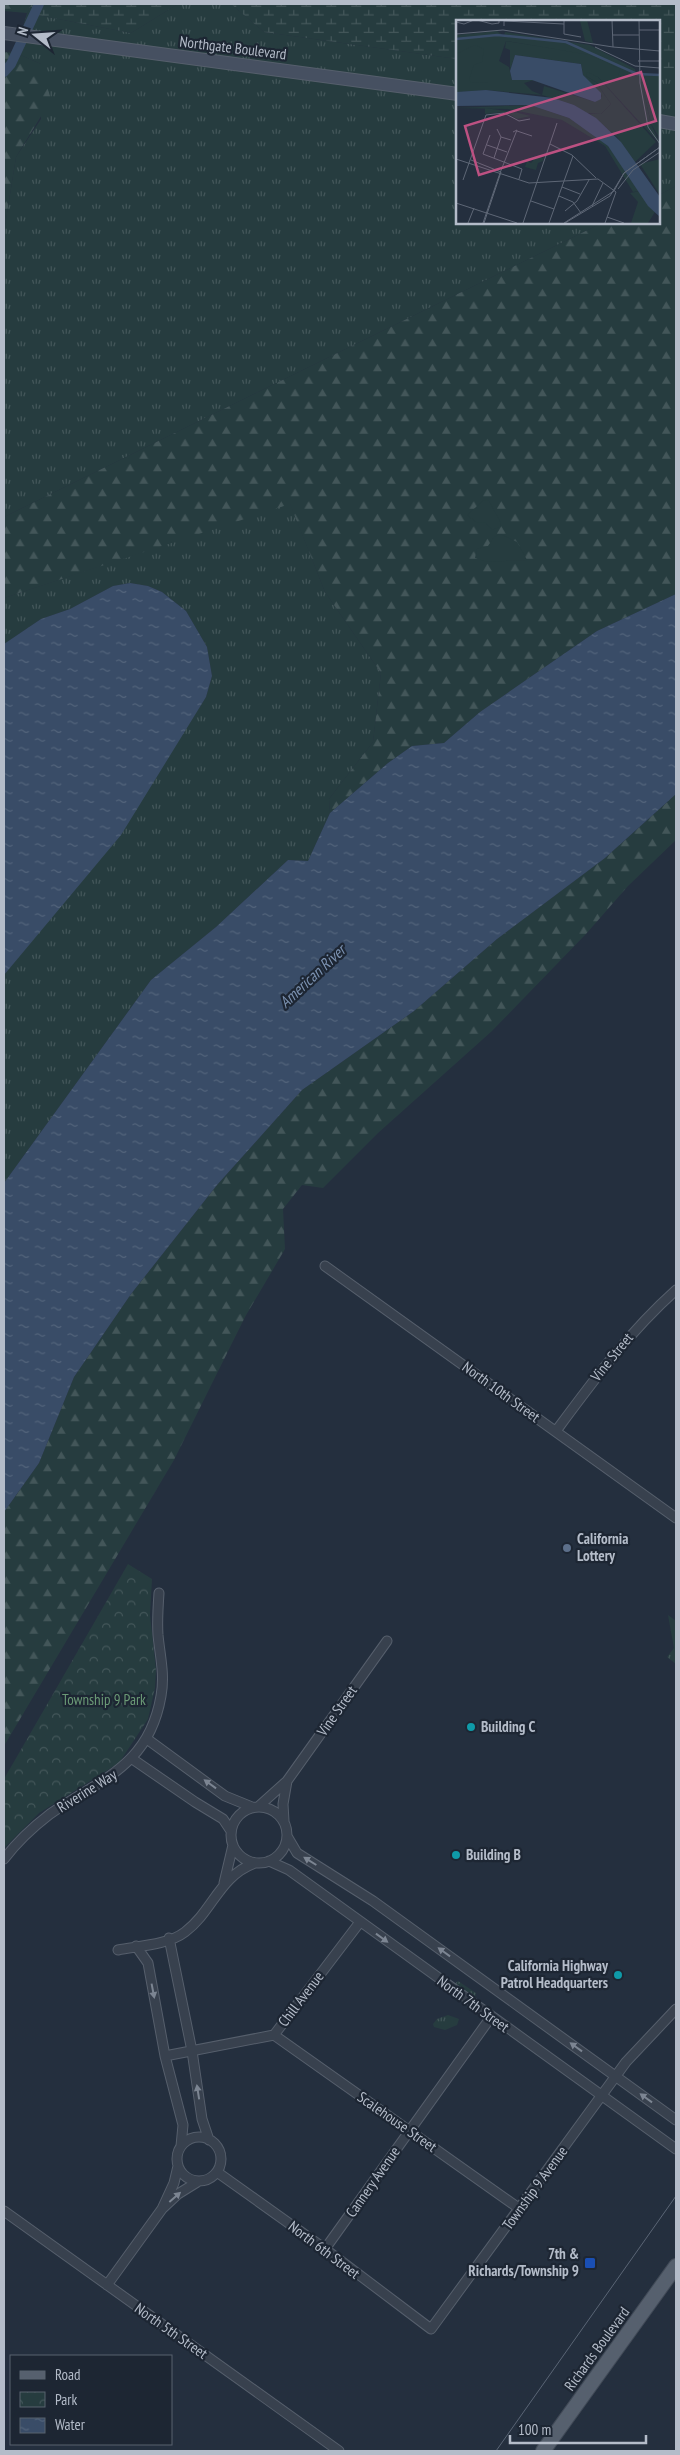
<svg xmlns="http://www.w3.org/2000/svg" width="680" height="2455" viewBox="0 0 680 2455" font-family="'PT Sans Narrow',sans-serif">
  <defs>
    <pattern id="grass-tufts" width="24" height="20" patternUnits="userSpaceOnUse" patternTransform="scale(1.25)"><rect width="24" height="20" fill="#263c3f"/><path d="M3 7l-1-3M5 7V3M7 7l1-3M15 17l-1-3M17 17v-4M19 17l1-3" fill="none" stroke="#435659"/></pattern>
    <pattern id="forest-firs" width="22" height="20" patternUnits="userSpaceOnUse" patternTransform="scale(1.25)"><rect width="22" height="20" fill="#263c3f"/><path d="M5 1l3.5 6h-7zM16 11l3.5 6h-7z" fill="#435659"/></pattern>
    <pattern id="wetland-marsh" width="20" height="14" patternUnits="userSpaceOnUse" patternTransform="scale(1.25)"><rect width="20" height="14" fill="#263c3f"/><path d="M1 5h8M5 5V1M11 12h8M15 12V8" fill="none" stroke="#435659"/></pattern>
    <pattern id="park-crowns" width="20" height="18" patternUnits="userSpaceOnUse" patternTransform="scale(1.25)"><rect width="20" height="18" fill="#263c3f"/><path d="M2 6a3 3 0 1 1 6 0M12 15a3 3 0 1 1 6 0" fill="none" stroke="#435659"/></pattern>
    <pattern id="water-ripples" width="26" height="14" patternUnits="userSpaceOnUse" patternTransform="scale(1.25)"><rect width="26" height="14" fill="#394c67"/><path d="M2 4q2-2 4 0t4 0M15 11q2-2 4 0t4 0" fill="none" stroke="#53647b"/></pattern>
  </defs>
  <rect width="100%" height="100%" fill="#242f3e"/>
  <!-- grass -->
  <path fill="url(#grass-tufts)" d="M178 4H231L264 32 457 59 458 222 602 223 4 517V232L16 157 41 119V64L16 53 27 13 131 33Z
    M659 75H676V186L659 195Z
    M290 503 325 592 381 673 373 742 329 799 330 813 308 861 288 860 216 927 151 980 4 1183V975L49 920 188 725 206 697 212 676 207 647 186 611 162 592 148 586 130 583 113 586 70 609 41 619 4 644V598Z
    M668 1615 676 1621V1664L667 1657 674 1648Z
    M458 1981 476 1993 475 2000 453 1985Z
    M448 2015 459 2019 457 2025 445 2030 434 2027 433 2024 437 2019Z"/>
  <!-- forest -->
  <path fill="url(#forest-firs)" d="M4 4H32L27 13 4 11Z
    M4 52 16 53 41 64 51 100 16 157 4 232Z
    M676 186V594L597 631 480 712 444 743 412 746 388 763 330 813 329 799 373 742 381 673 325 592 290 504 4 598V517L602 223 659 222V195Z
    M676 794V840L628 886 586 934 492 1031 378 1133 323 1188 302 1185 283 1209 285 1249 245 1317 174 1460 4 1746V1512L39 1463 74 1377 131 1294 217 1185 302 1090 414 1011 497 939 605 858Z"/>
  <!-- wetland -->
  <path fill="url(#wetland-marsh)" d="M32 4H178L131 33 27 13Z
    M231 4H676V75H659V21H458L457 59 264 32Z"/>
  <!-- park -->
  <path fill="url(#park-crowns)" d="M128 1564 152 1579 150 1615 156 1670 155 1688 148 1719 119 1763 39 1813 4 1848V1779Z"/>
  <!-- garden -->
  <path fill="#263c3f" d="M484 500 489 501 501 523 500 527 492 530 486 523 476 522 467 515Z
    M500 534 517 542 527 560 487 562 475 558 477 549 488 546 494 537Z"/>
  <!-- water -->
  <path fill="url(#water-ripples)" d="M130 583 148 586 162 592 186 611 207 647 212 676 206 697 121 835 4 975V644L41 619 70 609 113 586Z
    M676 594V794L605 858 497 939 414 1011 302 1090 217 1185 131 1294 74 1377 39 1463 4 1512V1183L151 980 216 927 288 860 308 861 330 813 388 763 412 746 444 743 480 712 597 631Z"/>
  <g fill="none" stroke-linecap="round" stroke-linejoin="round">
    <!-- canal -->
    <path stroke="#394c67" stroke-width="10" d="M4 72 11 64 39 4"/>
    <!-- minor casing -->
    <g stroke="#565f6c" stroke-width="11">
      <path id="minor" d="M325 1266 676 1518
        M556 1431C593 1381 629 1332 676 1290
        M147 1739 225 1796 252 1807
        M131 1758 195 1802 223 1819 231 1831
        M259 1806 287 1781 387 1641
        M231 1835a28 28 0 1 1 56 0a28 28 0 1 1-56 0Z
        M284 1821 283 1804 287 1781
        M287 1836 297 1853 373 1901 676 2120
        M4 1859C17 1842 33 1827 50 1814 101 1779 149 1766 161 1696 165 1675 160 1656 158 1635 157 1621 158 1607 159 1593
        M269 1861 289 1870 676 2149
        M224 1883 233 1845
        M169 1938 192 2051 202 2119 209 2140
        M136 1946 148 1963 165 2056 183 2125 181 2146
        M118 1950C138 1946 168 1945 185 1932 213 1911 219 1876 255 1863
        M274 2035 520 2209
        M165 2056 274 2035 360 1922
        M177 2159a22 22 0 1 1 44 0a22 22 0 1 1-44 0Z
        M178 2166 174 2183 162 2209 178 2194 199 2181
        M217 2172 325 2249 431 2329 626 2062 676 2009
        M4 2211 339 2451
        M325 2249 491 2017
        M107 2285 162 2209"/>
    </g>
    <!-- secondary casing -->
    <g stroke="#565f6c" stroke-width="14">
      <path id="secondary" d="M4 33 458 94
        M659 121 676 124"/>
    </g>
    <!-- primary casing -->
    <g stroke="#414a57" stroke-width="16">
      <path id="primary" d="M543 2451 676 2266"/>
    </g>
    <!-- minor -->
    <use href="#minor" stroke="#38414e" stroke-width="9"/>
    <!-- secondary -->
    <use href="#secondary" stroke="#465061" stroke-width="12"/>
    <!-- primary -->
    <use href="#primary" stroke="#56606e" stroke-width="14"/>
    <!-- tram -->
    <path stroke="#5a6575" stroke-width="1" d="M496 2451 676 2196"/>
  </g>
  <!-- one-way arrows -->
  <defs><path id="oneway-solid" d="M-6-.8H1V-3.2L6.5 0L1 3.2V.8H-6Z" transform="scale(1.25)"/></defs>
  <g fill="#7c8592">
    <use href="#oneway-solid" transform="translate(210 1784) rotate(-144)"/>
    <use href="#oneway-solid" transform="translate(310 1861) rotate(-148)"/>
    <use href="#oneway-solid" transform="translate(382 1938) rotate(36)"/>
    <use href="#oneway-solid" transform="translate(444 1952) rotate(-144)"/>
    <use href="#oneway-solid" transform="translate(153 1991) rotate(79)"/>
    <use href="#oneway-solid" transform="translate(576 2047) rotate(-144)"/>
    <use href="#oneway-solid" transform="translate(198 2092) rotate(-99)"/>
    <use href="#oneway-solid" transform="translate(646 2098) rotate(-144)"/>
    <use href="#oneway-solid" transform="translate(175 2197) rotate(-41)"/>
  </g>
  <!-- markers -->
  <circle fill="#5c6f8a" stroke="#1d2633" stroke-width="2" cx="567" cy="1548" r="5"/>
  <g fill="#0f9aa8" stroke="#1d2633" stroke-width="2">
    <circle cx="471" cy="1727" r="5"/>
    <circle cx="456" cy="1855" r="5"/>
    <circle cx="618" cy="1975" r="5"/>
  </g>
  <rect fill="#1a4fb4" stroke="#1d2633" stroke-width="2" x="584" y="2257" width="12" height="12" rx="2.5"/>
  <g text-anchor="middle" stroke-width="4.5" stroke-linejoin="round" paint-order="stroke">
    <!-- street labels -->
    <g font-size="15" fill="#b4bcc9" stroke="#1d2633">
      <text transform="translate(233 48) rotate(7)" y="5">Northgate Boulevard</text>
      <text transform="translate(612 1357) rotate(-51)" y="5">Vine Street</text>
      <text transform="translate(501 1392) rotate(36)" y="5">North 10th Street</text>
      <text transform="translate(337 1711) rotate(-55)" y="5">Vine Street</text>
      <text transform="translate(87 1791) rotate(-32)" y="5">Riverine Way</text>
      <text transform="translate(301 1999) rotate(-53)" y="5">Chill Avenue</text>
      <text transform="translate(473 2004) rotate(36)" y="5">North 7th Street</text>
      <text transform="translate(397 2122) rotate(35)" y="5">Scalehouse Street</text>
      <text transform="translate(373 2182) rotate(-55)" y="5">Cannery Avenue</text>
      <text transform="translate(535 2188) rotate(-54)" y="5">Township 9 Avenue</text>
      <text transform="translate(324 2250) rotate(37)" y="5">North 6th Street</text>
      <text transform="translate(171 2331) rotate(35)" y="5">North 5th Street</text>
      <text transform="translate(597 2349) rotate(-54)" y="5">Richards Boulevard</text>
    </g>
    <!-- poi labels -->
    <g font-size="15" font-weight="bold" fill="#b4bcc9" stroke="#1d2633" text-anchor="start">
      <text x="577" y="1544">California<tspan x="577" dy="17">Lottery</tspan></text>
      <text x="481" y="1732">Building C</text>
      <text x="466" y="1860">Building B</text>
      <text x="608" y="1971" text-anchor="end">California Highway<tspan x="608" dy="17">Patrol Headquarters</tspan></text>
      <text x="579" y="2259" text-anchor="end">7th &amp;<tspan x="579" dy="17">Richards/Township 9</tspan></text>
    </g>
    <!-- park labels -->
    <g font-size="15" fill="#6b9a76" stroke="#1d2633">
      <text x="104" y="1705">Township 9 Park</text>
    </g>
    <!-- water labels -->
    <g font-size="16" font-style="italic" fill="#7c92b1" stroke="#1d2633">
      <text transform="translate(312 976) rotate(-43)" y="6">American River</text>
    </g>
  </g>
  <!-- overview -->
  <g transform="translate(456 20)">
    <rect width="204" height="204" fill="#242f3e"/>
    <path d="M50 21 134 34 165 49 163 55 167 58 185 54 191 67 188 72 195 104 204 124 142 57 130 56 140 62 155 84 145 94 130 93 118 85 86 75 88 66 139 82 146 76 127 55 125 44 59 35 54 51V30L49 28ZM89 134 87 141 82 143 80 150 69 147 71 141 75 143 81 136 87 138ZM204 139V175L184 144ZM184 171 199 192 192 203H175L182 182 174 173Z" fill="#263c3f"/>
    <path d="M41 11 48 16 49 12 134 25 179 49 181 57H162L164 49 134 35 50 21 43 41 53 47 56 60H78L68 63 76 71 86 75 30 70 0 72V15ZM131 52 142 57 200 122 179 142 161 117 134 94H145L155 84 140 62 130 56ZM74 85 113 98 144 119 152 126 184 171 177 172 149 126 106 100 52 89 0 88Z" fill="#263c3f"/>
    <path d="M19 25 28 29 26 42 18 45 13 59 15 63 32 62V70L0 72V34ZM185 54 204 55V119L195 104 188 72 191 67 185 62Z" fill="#263c3f"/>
    <path d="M29 88 58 92 75 96 61 99 50 92 29 94Z" fill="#263c3f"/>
    <path d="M131 0 137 23 129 21 124 1Z" fill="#263c3f"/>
    <path d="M59 35 125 44 127 55 145 73V79L139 82 76 60H56L54 51ZM30 70 97 78 118 85 140 98 165 122 204 177V197L192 186 152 126 113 98 74 85 0 86V72Z" fill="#394c67"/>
    <path fill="none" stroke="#394c67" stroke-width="2.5" d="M0 19 41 15 110 22 181 54 204 55"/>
    <path fill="none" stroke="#5e6776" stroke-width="1" d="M21 0 36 4 43 3V0M108 0V14L125 17M156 0 157 27 204 31M183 0 184 63 192 107 204 124M0 2 8 4 18 0M48 6V1L108 4M183 10H204M0 14 47 10 157 27M157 15H183M139 27 179 46 204 48M182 41H204M41 109 45 117 55 120M61 111 76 116M34 115 27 134 66 149 63 159M94 124 116 135 140 158M31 125 51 132M38 138 45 117M0 139 73 163 142 159 160 172 149 203M15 140 45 152 28 203M44 153 61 110 57 112M7 160 30 95 48 93 63 101 74 99M106 167 124 174M162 169 177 150 204 132M158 171 168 153 204 127M103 176 117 182 125 193M75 181 98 189M0 183 61 203M136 186 147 163M109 191 121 181 133 160M151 197 168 203M12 203 18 188M27 203 44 153M67 203 101 103M93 203 117 136M108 203 158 171M109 203 154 176 168 153 204 127"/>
    <path fill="#bd5182" fill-opacity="0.15" stroke="#bd5182" stroke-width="2.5" d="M185 52 200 101 23 155 9 106Z"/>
    <rect width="204" height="204" fill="none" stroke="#b4bcc9" stroke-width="2.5"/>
  </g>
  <!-- border -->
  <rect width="680" height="2455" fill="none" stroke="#b4bcc9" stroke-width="10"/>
  <!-- legend -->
  <rect x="10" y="2355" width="162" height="90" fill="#1d2633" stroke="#59626f"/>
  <rect x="20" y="2371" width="25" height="8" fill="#56606e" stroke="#59626f"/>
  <text x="55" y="2380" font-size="15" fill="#b4bcc9">Road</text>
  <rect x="20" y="2392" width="25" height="15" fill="url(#park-crowns)" stroke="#59626f"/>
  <text x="55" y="2405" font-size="15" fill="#b4bcc9">Park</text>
  <rect x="20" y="2418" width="25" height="15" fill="url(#water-ripples)" stroke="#59626f"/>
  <text x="55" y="2430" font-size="15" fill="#b4bcc9">Water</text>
  <!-- north arrow -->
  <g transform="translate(35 35) rotate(287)" stroke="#1d2633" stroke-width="4" paint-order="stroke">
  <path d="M0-4L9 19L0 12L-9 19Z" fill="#b4bcc9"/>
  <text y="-8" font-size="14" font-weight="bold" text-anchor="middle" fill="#b4bcc9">N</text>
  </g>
  <!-- scale -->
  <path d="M510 2435v8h136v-8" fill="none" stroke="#b4bcc9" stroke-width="2.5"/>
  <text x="518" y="2435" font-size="15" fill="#b4bcc9" stroke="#1d2633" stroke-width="4" paint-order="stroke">100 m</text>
</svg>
